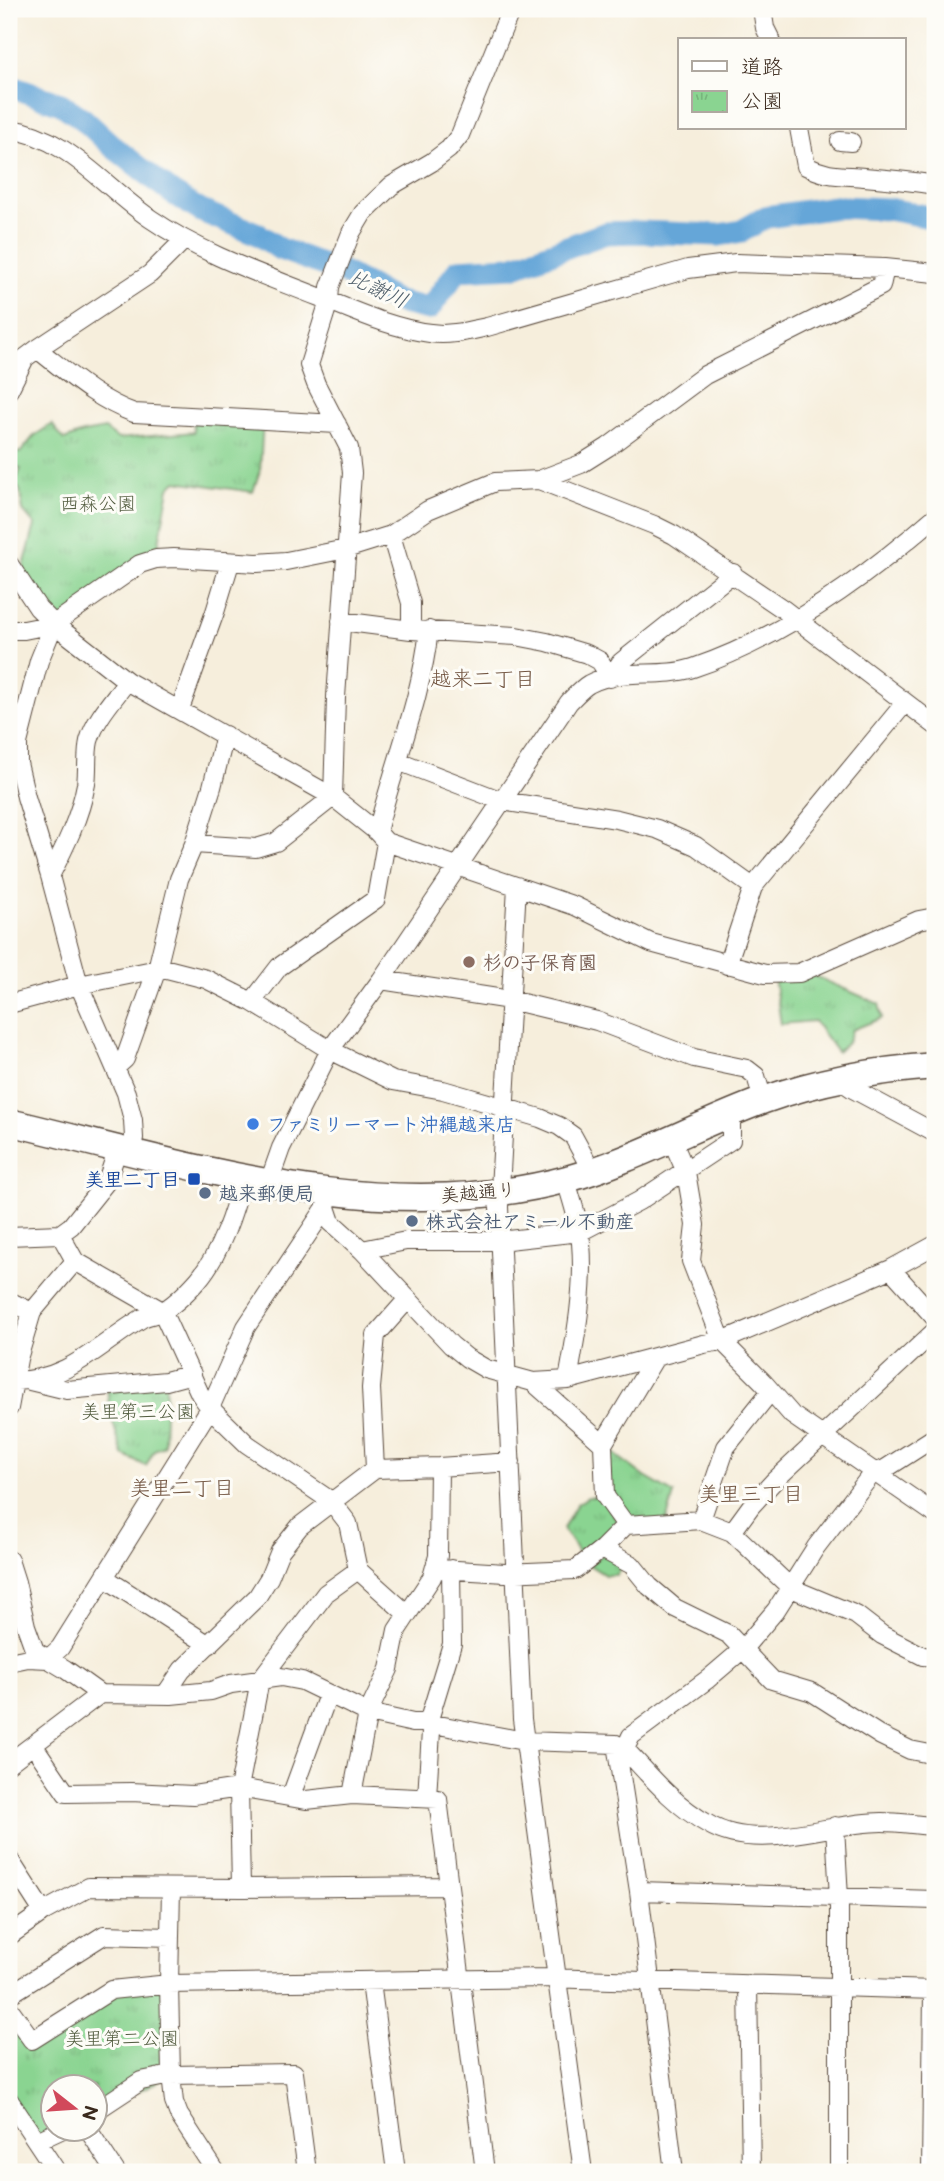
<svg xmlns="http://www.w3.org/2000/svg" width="944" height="2181" viewBox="0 0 944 2181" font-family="'Balsamiq Sans','Klee One',sans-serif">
  <defs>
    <pattern id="park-tufts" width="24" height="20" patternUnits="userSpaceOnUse" patternTransform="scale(1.75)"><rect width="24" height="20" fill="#8ad491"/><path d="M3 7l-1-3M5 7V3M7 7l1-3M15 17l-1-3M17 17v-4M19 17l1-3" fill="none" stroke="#78b67d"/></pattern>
  </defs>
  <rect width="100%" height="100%" fill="#fdfcf7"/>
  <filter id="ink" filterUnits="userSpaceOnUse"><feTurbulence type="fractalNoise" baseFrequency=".0143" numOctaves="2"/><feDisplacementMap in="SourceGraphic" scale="14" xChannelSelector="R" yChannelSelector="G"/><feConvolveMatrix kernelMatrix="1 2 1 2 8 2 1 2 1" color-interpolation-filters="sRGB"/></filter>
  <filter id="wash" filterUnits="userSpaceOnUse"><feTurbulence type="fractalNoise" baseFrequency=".00686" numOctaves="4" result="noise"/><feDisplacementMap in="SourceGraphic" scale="28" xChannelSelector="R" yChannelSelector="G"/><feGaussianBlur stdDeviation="1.57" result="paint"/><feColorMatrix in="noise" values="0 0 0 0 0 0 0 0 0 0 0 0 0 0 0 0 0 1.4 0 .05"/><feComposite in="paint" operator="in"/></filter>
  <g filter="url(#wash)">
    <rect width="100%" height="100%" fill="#f6eedc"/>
    <!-- park -->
    <path fill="url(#park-tufts)" stroke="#627f58" stroke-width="2" d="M193 418 263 421 260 470 253 492 176 481 169 488 156 559 54 624 20 581 35 525 23 511 20 490 14 484 21 469 9 463 10 451 20 453 34 436 52 424 64 440 83 433 105 429 118 439 194 432Z
      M810 974 879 1004 882 1018 852 1030 848 1042 837 1052 814 1021 781 1024 774 978Z
      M166 1381 164 1446 154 1450 146 1466 123 1455 110 1413 107 1388Z
      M608 1449 645 1477 674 1494 665 1526 628 1521 609 1494Z
      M588 1497H601L619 1523 582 1558 563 1529 577 1504Z
      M603 1554 623 1566 616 1575H605L589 1565Z
      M169 1984 171 2075 95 2112 94 2086H52V2128L37 2141 9 2100V2008L33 2040 111 1990Z"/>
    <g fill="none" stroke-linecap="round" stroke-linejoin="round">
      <!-- river -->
      <path stroke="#65a6d8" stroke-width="23" d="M9 86 61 104 83 119 112 146 172 193 201 211 258 234 280 249 343 272 398 302 429 309 458 270 512 267 606 233 638 232 719 235 742 231 766 217 836 207 888 209 935 218"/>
    </g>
  </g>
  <g filter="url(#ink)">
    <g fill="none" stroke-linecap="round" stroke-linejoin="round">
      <!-- minor casing -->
      <g stroke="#57473a" stroke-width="20">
        <path id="minor" d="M762 9 765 28 771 40
          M799 128 806 166C828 177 841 175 864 177 888 179 912 181 935 185
          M9 129C67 136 105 188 151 219 202 254 261 274 319 297 355 311 391 328 430 333 449 336 468 331 487 327L688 269 736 263 885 268 935 273
          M840 141 851 142
          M37 349C68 373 96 399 134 413L337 424
          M9 390 25 358 37 349 150 274 184 240
          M539 480 654 525 674 535 783 609 935 725
          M391 535 411 603V630
          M9 564 38 608 54 624 127 681 333 797 377 832 386 842 575 906 651 943 765 974 799 973 919 920 935 917
          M341 621 411 630 516 636 547 642 587 654 600 661 610 678 621 662 733 573
          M54 624 39 661 18 743V763L26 797 50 876 79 985 126 1093 133 1120 134 1138 131 1151
          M9 630H24L54 624 140 564 156 559 174 558 257 563 286 561 346 549 391 535 428 510 495 482 539 480 581 464 608 447 705 375 881 286 885 268
          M180 709 215 612 230 563
          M398 761 502 801 617 819 657 829 696 846 753 887
          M377 832C394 764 421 700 429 630
          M194 844 256 848 276 842 333 797 336 697 352 473 349 448 316 384 309 365 329 301 330 287 351 233 363 213 391 186 432 162 449 149 460 135 511 9
          M50 876C65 847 80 817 86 784 88 770 86 754 89 741 95 719 114 699 127 681
          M517 886 499 1207 522 1719 583 2172
          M727 965 753 887 905 703
          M381 980 510 1000 597 1021 694 1058 747 1069 756 1076 763 1100
          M252 1002 279 967 376 899 386 842
          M9 1004 79 985 163 968 206 979 252 1002 330 1050 393 1081 443 1090 540 1118 559 1126 573 1136 592 1171
          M116 1067 125 1059 157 969 179 879 194 844 212 787 225 735
          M837 1078 853 1089 935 1133
          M671 1138 686 1172 695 1225 691 1261 722 1341 764 1383 792 1415 935 1514
          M566 1179C571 1200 580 1222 581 1243 585 1288 576 1336 568 1380
          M269 1182 281 1148 330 1050 381 980 569 702C575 696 582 688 589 684 621 667 659 679 693 668 782 638 865 578 935 517
          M329 1192 326 1207 331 1222 362 1250 451 1345 467 1358 486 1369 533 1382 568 1380 704 1344 722 1341 891 1269 935 1245
          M60 1234 75 1261 162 1311 200 1394 210 1408 247 1444 331 1501 348 1523 358 1570 407 1614
          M9 1236 60 1234 71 1226 107 1181 118 1148
          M362 1250 406 1241H499L580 1232 639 1201 731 1140V1113
          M891 1269 935 1318
          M9 1301 32 1312
          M650 1359 653 1361 603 1444 605 1496 626 1525 701 1520 732 1532 791 1588 856 1615 882 1635 923 1656 935 1657
          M13 1381C68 1381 97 1346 141 1319 147 1315 154 1315 161 1312 173 1306 189 1290 198 1280 221 1253 234 1211 243 1177
          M30 1381 67 1390 166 1381 192 1374
          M533 1382 603 1444
          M9 1408 18 1359 32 1312 75 1261
          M375 1469 371 1388 376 1335 407 1300
          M701 1520 726 1447 770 1392
          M732 1532 751 1506 774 1481 935 1331
          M602 1549 632 1565 649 1586 675 1608 728 1634 772 1680 812 1692 881 1736 910 1750 935 1755
          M9 1560 16 1582 26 1626 35 1651 65 1669 100 1694 171 1695 211 1691 231 1684 281 1677 302 1681 368 1713 413 1723H428L524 1741 616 1744 625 1749 631 1736 708 1679 742 1650 776 1610 816 1547 868 1479 874 1473 885 1469 935 1437
          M441 1569 505 1573 575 1570 602 1549 626 1525
          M105 1578 209 1645
          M9 1662 28 1658 48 1659 60 1648 210 1408 246 1327 326 1207
          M165 1695 182 1670 257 1597 269 1578 280 1551 300 1526 375 1469 439 1467 511 1462
          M616 1744 639 1891 674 2172
          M34 1746 66 1793 131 1792 193 1795 239 1788 306 1800 352 1795 438 1799 485 2172
          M625 1749C650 1776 675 1806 708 1824 759 1854 827 1822 882 1822 899 1822 918 1825 935 1826
          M9 1763 100 1694
          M352 1795 368 1713 389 1669 397 1630 432 1577 438 1556 439 1467
          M291 1796 328 1695
          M427 1798 431 1731 428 1723 452 1644 451 1569
          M835 1826 839 1898V2172
          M9 1859 43 1912
          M171 1888 169 1984 171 2075 174 2102 179 2115 216 2172
          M241 1888 239 1788 260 1680 326 1593 358 1570
          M639 1891 935 1900
          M9 1936 43 1912 89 1887 244 1888 448 1886
          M371 1982 396 2172
          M748 1984 751 2172
          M9 1995 104 1935 170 1937
          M9 2008 32 2040 111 1990 169 1984 547 1978 935 1990
          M9 2100 57 2172
          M94 2112 141 2081 171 2075 294 2073 307 2172
          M87 2128 116 2172
          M37 2141 65 2128
          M931 2172 933 1990"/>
      </g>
      <!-- highway casing -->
      <g stroke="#57473a" stroke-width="29">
        <path id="highway" d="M9 1122C190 1165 381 1229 567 1179 635 1160 698 1124 764 1100 820 1080 876 1070 935 1066"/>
      </g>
      <!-- minor -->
      <use href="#minor" stroke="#fff" stroke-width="18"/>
      <!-- highway -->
      <use href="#highway" stroke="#fff" stroke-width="26"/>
    </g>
  </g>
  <!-- markers -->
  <circle fill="#8d6e63" stroke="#fdfcf7" stroke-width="2.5" cx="469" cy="962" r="7"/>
  <circle fill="#3f7fe0" stroke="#fdfcf7" stroke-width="2.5" cx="253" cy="1124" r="7"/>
  <rect fill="#1a4fb4" stroke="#fdfcf7" stroke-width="2.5" x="187" y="1172" width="14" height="14" rx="3.5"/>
  <g fill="#5c6f8a" stroke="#fdfcf7" stroke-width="2.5">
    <circle cx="205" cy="1193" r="7"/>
    <circle cx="412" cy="1221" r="7"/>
  </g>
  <g text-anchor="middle" stroke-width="6" stroke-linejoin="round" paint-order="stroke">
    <!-- park labels -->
    <g font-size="19" fill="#535d40" stroke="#fdfcf7">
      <text x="98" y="510">西森公園</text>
      <text x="138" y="1418">美里第三公園</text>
      <text x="122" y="2045">美里第二公園</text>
    </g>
    <!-- education labels -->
    <g font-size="19" font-weight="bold" fill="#785e54" stroke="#fdfcf7" text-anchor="start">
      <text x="483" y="969">杉の子保育園</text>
    </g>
    <!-- shop labels -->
    <g font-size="19" font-weight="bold" fill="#366cbe" stroke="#fdfcf7" text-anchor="start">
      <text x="267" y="1131">ファミリーマート沖縄越来店</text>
    </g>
    <!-- transit labels -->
    <g font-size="19" font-weight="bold" fill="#164399" stroke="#fdfcf7" text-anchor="end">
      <text x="180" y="1186">美里二丁目</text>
    </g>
    <!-- street labels -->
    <g font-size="19" fill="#3b2a1e" stroke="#fdfcf7">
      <text transform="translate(478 1192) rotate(-5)" y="7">美越通り</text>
    </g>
    <!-- service labels -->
    <g font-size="19" font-weight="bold" fill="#4e5e75" stroke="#fdfcf7" text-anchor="start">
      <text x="219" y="1200">越来郵便局</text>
      <text x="426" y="1228">株式会社アミール不動産</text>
    </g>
    <!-- water labels -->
    <g font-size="21" font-style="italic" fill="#4c5c68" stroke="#fdfcf7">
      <text transform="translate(378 289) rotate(25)" y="7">比謝川</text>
    </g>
    <!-- neighbourhood labels -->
    <g font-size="21" fill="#715440" stroke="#fdfcf7">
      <text x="483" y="686">越来二丁目</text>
      <text x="182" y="1495">美里二丁目</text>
      <text x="751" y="1501">美里三丁目</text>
    </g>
  </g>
  <!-- margin -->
  <rect width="944" height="2181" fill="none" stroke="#fdfcf7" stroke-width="35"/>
  <!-- legend -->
  <rect x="678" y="38" width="228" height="91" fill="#fdfcf7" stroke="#afa8a0" stroke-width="2"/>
  <rect x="692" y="61" width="35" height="10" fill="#ffffff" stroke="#afa8a0" stroke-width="2"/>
  <text x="741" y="74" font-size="21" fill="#3b2a1e">道路</text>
  <rect x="692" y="91" width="35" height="21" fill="url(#park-tufts)" stroke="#afa8a0" stroke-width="2"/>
  <text x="741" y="108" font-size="21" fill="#3b2a1e">公園</text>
  <!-- north arrow -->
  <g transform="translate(74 2108) rotate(107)"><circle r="33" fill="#fdfcf7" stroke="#afa8a0" stroke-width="2"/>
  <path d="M0-5L12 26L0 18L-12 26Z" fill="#d1495b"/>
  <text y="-10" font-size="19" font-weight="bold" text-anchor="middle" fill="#3b2a1e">N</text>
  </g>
</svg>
